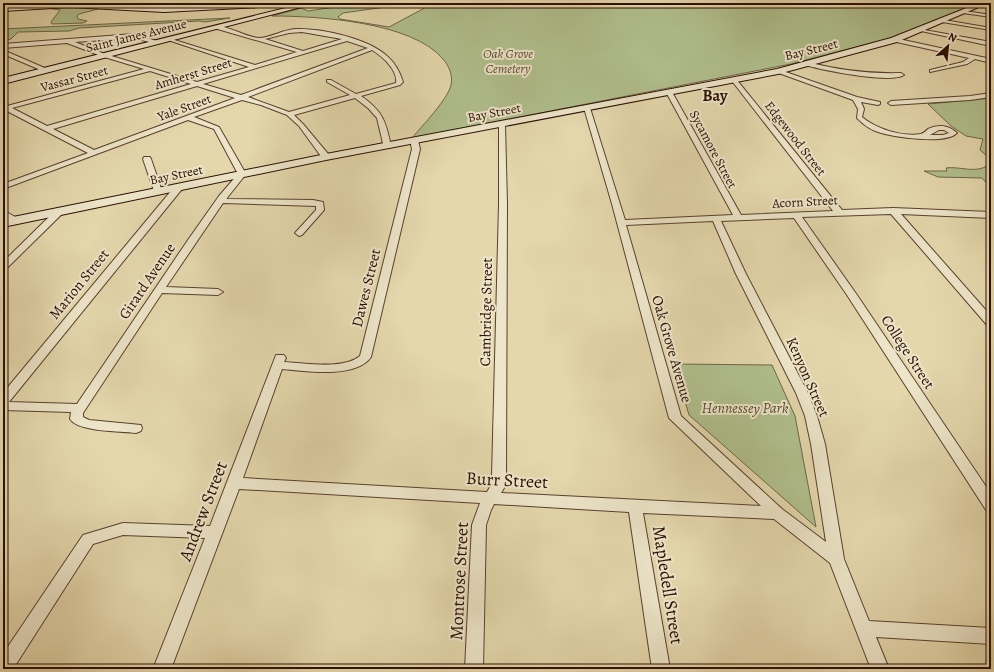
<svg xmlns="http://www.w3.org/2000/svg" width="994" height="672" viewBox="0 0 994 672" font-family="Alegreya,serif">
  <rect width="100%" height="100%" fill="#e4d7ac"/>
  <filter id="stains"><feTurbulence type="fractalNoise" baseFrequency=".005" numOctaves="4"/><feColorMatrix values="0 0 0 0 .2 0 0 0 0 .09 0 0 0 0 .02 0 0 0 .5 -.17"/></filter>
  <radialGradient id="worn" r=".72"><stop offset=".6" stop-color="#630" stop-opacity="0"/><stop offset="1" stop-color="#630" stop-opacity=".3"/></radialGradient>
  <!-- green -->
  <path fill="#b0bf8d" stroke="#6e6648" d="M385 3H414L343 13 338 17 340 19 389 27 434 3 454 5 469 3H978L899 36 791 64 412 138C422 126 448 99 451 85 453 75 449 66 443 59 412 22 319 16 272 16L301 8 308 11 348 5 357 6Z
    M49 6 94 7 98 9 79 14 77 16 78 19 87 21 83 23 52 24 51 22 60 10 47 8Z
    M230 18 205 22 199 21 79 28 69 31 18 32 11 39 3 41V29Z
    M991 98V188L982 178 938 177 924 171H947L946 168C960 166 976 174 988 165V157L980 150 983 139 966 136 951 126 928 104Z
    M674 364 772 365 795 416 816 527 689 415Z"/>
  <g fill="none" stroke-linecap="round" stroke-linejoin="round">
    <!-- minor casing -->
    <g stroke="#59402d" stroke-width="2">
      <path id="minor" d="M965 11 991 15V17L963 13Z
        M944 20 991 28V30L942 22Z
        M214 26C229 25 244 37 259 38 269 38 283 30 295 29 320 28 368 38 387 56 395 63 400 72 403 82L400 85 361 96C383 111 386 122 391 146L390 148H384L377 118 368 108 355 98 294 115 303 124 329 155 330 157 326 159H323L299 126 287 115 261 105 242 100 194 117 219 127 246 174 227 198V199L313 200 323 202 324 210 302 235 299 236 295 233 316 210V206L223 203 166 287 218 289 223 292 218 295 162 293 83 413V417L89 420 141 425 142 428 141 431 136 433C121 431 78 432 70 419L71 412 3 410V393L176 185H182V189L9 402 77 404 188 240 219 196 238 174 214 129 188 120 3 189V184L88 153 3 109V105L7 106 144 69 101 56 67 43 3 48V44L134 34 160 42 157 44 134 38 75 42 105 54 197 82 249 67 168 40V38L255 65 297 52 214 28ZM302 32 342 39 303 51 265 39 289 33ZM347 41 368 48 241 95 203 84ZM372 50C382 56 398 70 396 83L356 94 331 80H327V82L350 95 289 112 248 97ZM150 71 191 84 47 126 12 108ZM197 86 235 98 94 150 53 129Z
        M919 29 991 42V46L921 31H919Z
        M894 38 991 59V63L975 59 967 64 930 72V70L963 62 969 58 892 41 891 40Z
        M3 50 47 69 48 70 43 71 3 54Z
        M807 62C838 70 869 74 901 73L904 75C891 84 822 70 805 65V63Z
        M776 70H780L857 97 880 102V104L878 105 861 102 864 109 862 117C876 129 902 137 921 134 924 133 926 131 928 129 938 124 949 125 957 133 945 145 893 137 878 132 869 129 863 124 857 118L858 109 853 100 776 72ZM939 130H944L949 133 943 135H930Z
        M734 78 736 79 842 210 893 208 991 212V218L901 214 991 316V326L987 325 891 214 802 217 857 295 991 494V512L986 510 847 295 794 218 721 221 746 274 808 393 817 416 825 444 844 559 869 621 991 628V644L876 637 889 669H871L830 563 774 519 643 513 670 669H652L629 512 494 504 491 510 486 525 483 669H465L472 525 480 503 239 489 171 669H153L205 538 123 535 93 544 13 669H3V654L83 535 123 523 210 526 276 355H284L286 358 284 362C305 363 343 370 360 356L412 149 410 140 414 138 418 140 420 149 371 357C356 379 304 371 282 369L243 478 487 492 490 487 492 475 499 204V124L502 122 505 124 507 204 506 475 504 488 501 493 761 506 669 418 612 204 584 108 587 106 590 108 625 220 733 215 666 92 669 90 672 92 741 215 833 211 732 81 731 80ZM713 221 736 274 796 393 805 416 811 444 826 542 782 509 681 416 626 225Z
        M991 93V97L970 100 891 105 888 103 891 101 970 96Z
        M144 157H150L151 159 162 191 161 193H158L154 191 143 159Z
        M59 209 63 212 62 214 6 269 3 270V262L56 210Z
        M3 210 17 218 18 220 17 222H11L3 217Z"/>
    </g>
    <!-- secondary casing -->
    <g stroke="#2b0e03" stroke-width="2">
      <path id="secondary" d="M70 3 164 8 261 3 282 4 279 6 164 12 70 7 3 11V7Z
        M306 3H317L3 84V78Z
        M979 3H988L897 42 778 74 326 160 3 227V219L326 154 777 69 891 38Z"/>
    </g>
    <!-- minor -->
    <use href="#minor" fill="#ede5c9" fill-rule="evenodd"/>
    <!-- secondary -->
    <use href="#secondary" fill="#ede5c9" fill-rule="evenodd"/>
  </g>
  <g text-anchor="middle" stroke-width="4" stroke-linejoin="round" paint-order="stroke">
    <!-- far-street labels -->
    <g font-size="13" fill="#2b0e03" stroke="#ede5c9">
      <text transform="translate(136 35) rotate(-14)" y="5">Saint James Avenue</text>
      <text transform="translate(811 49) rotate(-14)" y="5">Bay Street</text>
      <text transform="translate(193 73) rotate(-17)" y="5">Amherst Street</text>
      <text transform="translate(74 78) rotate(-15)" y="5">Vassar Street</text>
      <text transform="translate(184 107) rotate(-20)" y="5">Yale Street</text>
      <text transform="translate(494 112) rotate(-11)" y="5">Bay Street</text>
      <text transform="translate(796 138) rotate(52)" y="5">Edgewood Street</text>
      <text transform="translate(714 149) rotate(62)" y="5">Sycamore Street</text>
      <text transform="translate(176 174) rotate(-12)" y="5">Bay Street</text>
      <text transform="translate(805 201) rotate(-3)" y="5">Acorn Street</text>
    </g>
    <!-- far-park labels -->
    <g font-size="13" font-style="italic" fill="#5a4c33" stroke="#ede5c9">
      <text x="508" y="58">Oak Grove<tspan x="508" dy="15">Cemetery</tspan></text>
    </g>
    <!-- street labels -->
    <g font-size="15" fill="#2b0e03" stroke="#ede5c9">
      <text transform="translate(147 281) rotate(-56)" y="5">Girard Avenue</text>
      <text transform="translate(79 284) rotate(-51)" y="5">Marion Street</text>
      <text transform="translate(366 288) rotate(-76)" y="5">Dawes Street</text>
      <text transform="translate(486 312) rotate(-89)" y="5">Cambridge Street</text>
      <text transform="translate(672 349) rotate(74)" y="5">Oak Grove Avenue</text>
      <text transform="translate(908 352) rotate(57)" y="5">College Street</text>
      <text transform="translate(808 377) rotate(66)" y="5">Kenyon Street</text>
    </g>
    <!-- park labels -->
    <g font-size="15" font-style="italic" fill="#5a4c33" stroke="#ede5c9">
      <text x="745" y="413">Hennessey Park</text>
    </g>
    <!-- far-district labels -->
    <g font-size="16" font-weight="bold" fill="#2b0e03" stroke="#ede5c9">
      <text x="715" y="101">Bay</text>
    </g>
    <!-- near-street labels -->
    <g font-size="18" fill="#2b0e03" stroke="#ede5c9">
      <text transform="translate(507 480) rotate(3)" y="6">Burr Street</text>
      <text transform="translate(203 511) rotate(-69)" y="6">Andrew Street</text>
      <text transform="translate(459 581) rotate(-87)" y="6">Montrose Street</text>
      <text transform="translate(668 585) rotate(81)" y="6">Mapledell Street</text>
    </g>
  </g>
  <!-- margin -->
  <rect width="994" height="672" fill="none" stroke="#e4d7ac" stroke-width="16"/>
  <rect x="4" y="4" width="986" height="664" fill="none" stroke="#2b0e03" stroke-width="2"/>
  <rect x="8" y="8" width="978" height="656" fill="none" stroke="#2b0e03"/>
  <!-- north arrow -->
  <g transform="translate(948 46) rotate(27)" stroke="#ede5c9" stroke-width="3" paint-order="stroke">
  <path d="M0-3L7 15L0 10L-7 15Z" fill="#2b0e03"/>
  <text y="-6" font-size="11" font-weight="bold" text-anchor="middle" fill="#2b0e03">N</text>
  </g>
  <rect width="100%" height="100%" filter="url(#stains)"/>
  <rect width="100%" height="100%" fill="url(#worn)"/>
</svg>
